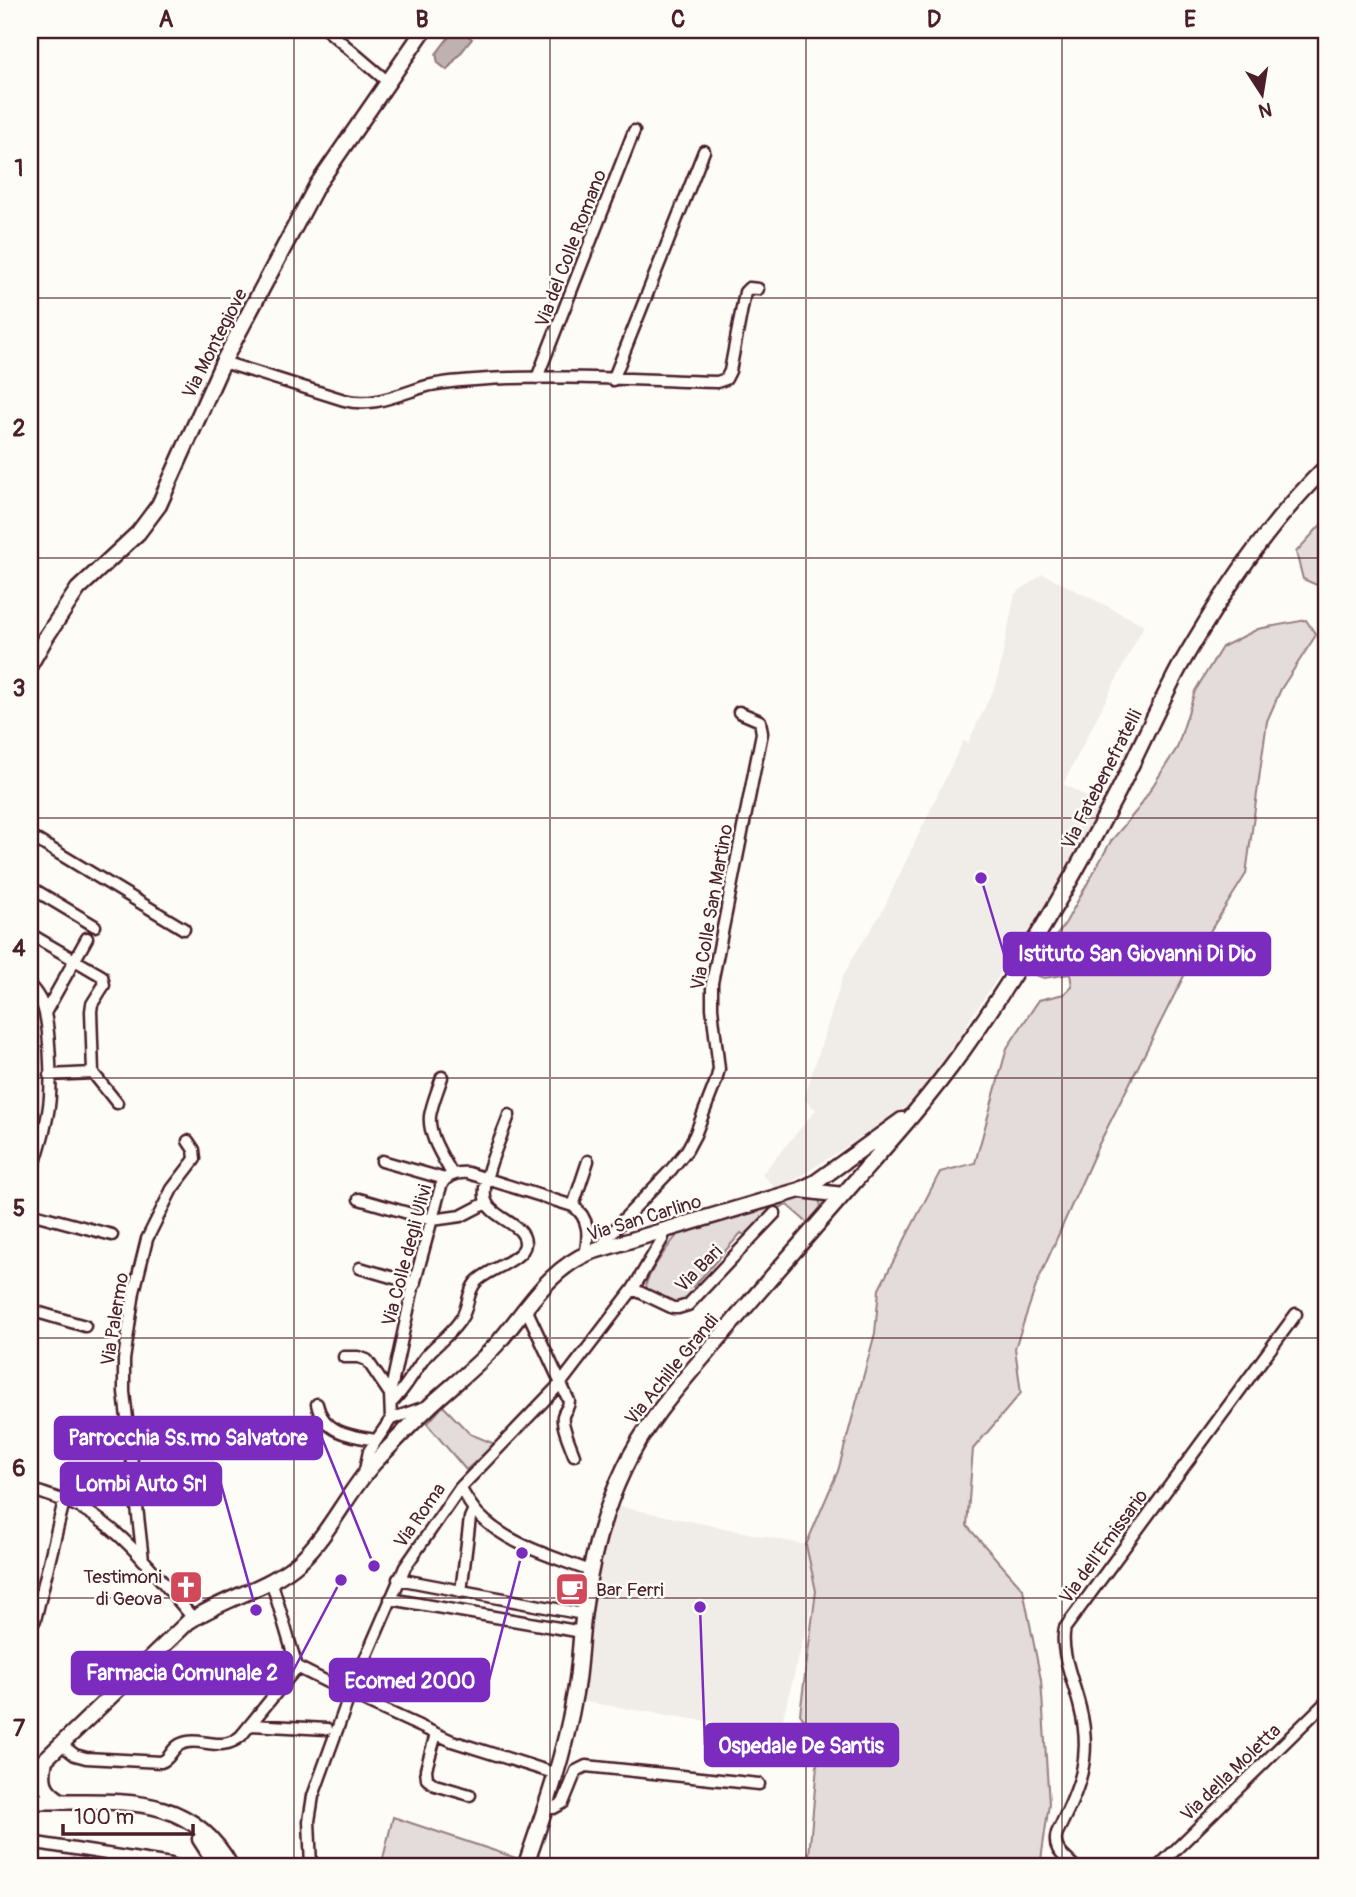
<svg xmlns="http://www.w3.org/2000/svg" width="1356" height="1897" viewBox="0 0 1356 1897" font-family="Pangolin,sans-serif">
  <rect width="100%" height="100%" fill="#fdfcf7"/>
  <filter id="ink" filterUnits="userSpaceOnUse"><feTurbulence type="fractalNoise" baseFrequency=".0143" numOctaves="2"/><feDisplacementMap in="SourceGraphic" scale="14" xChannelSelector="R" yChannelSelector="G"/><feConvolveMatrix kernelMatrix="1 2 1 2 8 2 1 2 1" color-interpolation-filters="sRGB"/></filter>
  <g filter="url(#ink)">
    <!-- built -->
    <path fill="#f0ece8" d="M1043 574 1144 625 1063 784 1101 804 1061 883 972 1016 937 1078 915 1100 902 1110 778 1191 762 1174 816 1110 804 1099 843 977 852 959 882 912 963 741 968 743 997 682 1015 594Z
      M30 996 39 1013 43 1074 42 1103 30 1151Z
      M617 1506 806 1545 816 1591 779 1733 580 1701 594 1569Z"/>
    <!-- green -->
    <path fill="#e3dcda" stroke="#967e82" stroke-width="2" d="M1326 519V589L1303 579 1296 552Z
      M1306 620 1316 635 1281 689 1267 721 1246 874 1192 960 1098 1146 1037 1283 1015 1348 1021 1393 973 1449 967 1526 1023 1589 1041 1680 1049 1804 1040 1867H808L819 1743 800 1714 816 1591 806 1545 838 1471 875 1333 879 1289 940 1172 975 1163 1007 1048 1039 1000 1064 994 1072 986 1070 974 1044 978 1030 973 1066 922 1111 841 1138 809 1177 748 1195 691 1222 647 1258 629Z
      M805 1196H815C827 1207 818 1215 811 1226L787 1205C775 1207 754 1227 745 1235L741 1233 693 1287 697 1291C680 1312 671 1301 649 1292 647 1287 645 1287 647 1281 651 1270 672 1239 681 1232Z
      M443 1406 470 1434 495 1444 466 1470 427 1424Z
      M393 1817 522 1860 519 1867H381Z"/>
    <!-- water -->
    <path fill="#c0b1b1" stroke="#91777b" stroke-width="2" d="M463 32 472 39 447 70 438 63 436 54 452 33Z"/>
    <g fill="none" stroke-linecap="round" stroke-linejoin="round">
      <!-- street casing -->
      <g stroke="#4a1f2b" stroke-width="15">
        <path id="street" d="M327 30 388 82
          M223 362 344 400C373 408 399 394 427 386 443 382 459 381 475 380 553 374 638 380 717 382L726 379 730 371 745 292 749 288 758 289
          M537 378 634 131
          M613 380 704 151
          M30 836 184 929
          M30 887 95 926
          M30 934 102 976 104 985 92 1004 91 1011 93 1073 117 1103
          M30 986C35 991 39 997 42 1004 50 1022 52 1085 49 1106 46 1130 37 1155 30 1179
          M45 1013 87 938
          M49 1075 93 1073
          M442 1077C438 1090 432 1103 430 1116 428 1136 443 1157 452 1174
          M382 1161 445 1179
          M359 1199 432 1220 461 1216 486 1203
          M573 1206 588 1161
          M30 1213 112 1235
          M598 1250 623 1220 670 1171 687 1150 695 1135 716 1081 719 1069 712 1008V983L762 733 760 721 739 712
          M360 1268 415 1284
          M633 1289 673 1308H678L688 1305 775 1213
          M30 1310 85 1326
          M529 1315 569 1401C569 1408 565 1409 563 1416 561 1425 571 1446 574 1455
          M344 1357H358L367 1360 390 1394
          M391 1403C405 1390 414 1371 426 1356 437 1343 454 1332 462 1317 469 1306 467 1292 476 1282 486 1270 524 1260 525 1244 526 1222 488 1219 485 1197 482 1176 502 1136 509 1115
          M317 1404C323 1433 351 1436 376 1440
          M391 1419 428 1406
          M364 1475 369 1451 391 1419 390 1394 412 1292 441 1186C446 1175 456 1172 468 1173L573 1206C590 1218 589 1236 585 1255
          M460 1488C466 1497 471 1507 479 1515 508 1545 552 1556 590 1571
          M30 1489C47 1495 65 1500 81 1508 127 1533 159 1579 193 1618
          M143 1560 124 1392V1360L134 1292 147 1239 172 1189 195 1159 194 1150 188 1141
          M398 1579 583 1614
          M271 1580 297 1667 371 1704 452 1741 557 1774
          M461 1592 470 1518 474 1509
          M390 1599 582 1632
          M30 1628 35 1620 64 1501
          M251 1725 327 1729
          M436 1734 426 1769 427 1779 435 1785 470 1795
          M62 1745 75 1755 86 1758 161 1762C171 1759 171 1748 181 1744 200 1735 220 1754 241 1736L297 1667
          M546 1808H554L563 1803 576 1771 586 1766 759 1784
          M30 1842 171 1864 179 1867
          M311 1867 309 1821 313 1796 350 1694 405 1567 460 1488 561 1383 633 1289 663 1238
          M1075 1867C1064 1856 1052 1850 1057 1833 1079 1789 1093 1758 1080 1708 1075 1685 1059 1651 1065 1628L1296 1314
          M1158 1867 1326 1702"/>
      </g>
      <!-- secondary casing -->
      <g stroke="#4a1f2b" stroke-width="19">
        <path id="secondary" d="M30 665 46 637 78 589 138 533 159 505 223 362 317 185 424 30
          M801 1190 843 1195
          M45 1760C41 1780 42 1790 61 1801
          M30 1774 188 1622C223 1598 269 1589 300 1561 330 1533 347 1493 374 1463 394 1442 414 1421 434 1402 455 1383 478 1365 497 1344 526 1311 548 1269 591 1252L800 1190 816 1182 902 1120
          M30 1801C107 1805 187 1785 231 1867
          M200 1839 218 1867
          M525 1867C545 1810 565 1753 575 1693 580 1666 580 1638 584 1611 590 1562 603 1513 624 1469 647 1419 686 1378 721 1336 765 1284 811 1232 856 1180 892 1139 929 1098 961 1053 1020 970 1071 882 1118 792 1139 750 1158 707 1180 666 1221 595 1267 525 1326 467"/>
      </g>
      <!-- street -->
      <use href="#street" stroke="#fdfcf7" stroke-width="10"/>
      <!-- secondary -->
      <use href="#secondary" stroke="#fdfcf7" stroke-width="14"/>
    </g>
  </g>
  <!-- grid -->
  <path fill="none" stroke="#4a1f2b" stroke-width="2" stroke-opacity="0.55" d="M294 30V1867M550 30V1867M806 30V1867M1062 30V1867M30 298H1326M30 558H1326M30 818H1326M30 1078H1326M30 1338H1326M30 1598H1326"/>
  <!-- icons -->
  <defs>
    <g id="church-square" transform="scale(1.75)"><rect x="-9" y="-9" width="18" height="18" rx="4" fill="#d1495b" stroke="#fdfcf7"/><path d="M-1.2-6h2.4v3.5h3.3v2.4h-3.3V6h-2.4V-.1h-3.3v-2.4h3.3Z" fill="#fff"/></g>
    <g id="cafe-square" transform="scale(1.75)"><rect x="-9" y="-9" width="18" height="18" rx="4" fill="#d1495b" stroke="#fdfcf7"/><path d="M-5.5-4.5H6V0H3Q3 3.5 0 3.5H-2.5Q-5.5 3.5-5.5 0ZM3-3.2v2h1.7v-2ZM-6 4.5H4V6H-6Z" fill="#fff"/></g>
  </defs>
  <g fill-rule="evenodd">
    <use href="#church-square" x="186" y="1587"/>
    <use href="#cafe-square" x="572" y="1589"/>
  </g>
  <g text-anchor="middle" stroke-width="5" stroke-linejoin="round" paint-order="stroke">
    <!-- street labels -->
    <g font-size="19" fill="#4a1f2b" stroke="#fdfcf7">
      <text transform="translate(570 248) rotate(-69)" y="7">Via del Colle Romano</text>
      <text transform="translate(214 343) rotate(-63)" y="7">Via Montegiove</text>
      <text transform="translate(1101 779) rotate(-63)" y="7">Via Fatebenefratelli</text>
      <text transform="translate(711 907) rotate(-80)" y="7">Via Colle San Martino</text>
      <text transform="translate(644 1217) rotate(-17)" y="7">Via San Carlino</text>
      <text transform="translate(406 1255) rotate(-75)" y="7">Via Colle degli Ulivi</text>
      <text transform="translate(698 1268) rotate(-45)" y="7">Via Bari</text>
      <text transform="translate(114 1319) rotate(-81)" y="7">Via Palermo</text>
      <text transform="translate(671 1369) rotate(-51)" y="7">Via Achille Grandi</text>
      <text transform="translate(419 1515) rotate(-55)" y="7">Via Roma</text>
      <text transform="translate(1103 1546) rotate(-54)" y="7">Via dell'Emissario</text>
      <text transform="translate(1230 1772) rotate(-44)" y="7">Via della Moletta</text>
    </g>
    <!-- poi labels -->
    <g font-size="19" fill="#4a1f2b" stroke="#fdfcf7" text-anchor="end">
      <text x="162" y="1583">Testimoni<tspan x="162" dy="22">di Geova</tspan></text>
      <text x="596" y="1596" text-anchor="start">Bar Ferri</text>
    </g>
  </g>
  <!-- callouts -->
  <path fill="none" stroke="#7b2cbf" stroke-width="2.5" d="M981 878L1004 954M374 1566L322 1438M256 1610L221 1484M341 1580L292 1673M522 1553L489 1680M700 1607L705 1745"/>
  <g fill="#7b2cbf" stroke="#fdfcf7" stroke-width="2.5">
    <circle cx="981" cy="878" r="7"/>
    <circle cx="374" cy="1566" r="7"/>
    <circle cx="256" cy="1610" r="7"/>
    <circle cx="341" cy="1580" r="7"/>
    <circle cx="522" cy="1553" r="7"/>
    <circle cx="700" cy="1607" r="7"/>
  </g>
  <g fill="#7b2cbf" stroke="#7b2cbf" stroke-width="2.5">
    <rect x="1004" y="933" width="266" height="42" rx="7"/>
    <rect x="55" y="1417" width="267" height="42" rx="7"/>
    <rect x="61" y="1463" width="160" height="42" rx="7"/>
    <rect x="72" y="1652" width="220" height="42" rx="7"/>
    <rect x="330" y="1659" width="159" height="42" rx="7"/>
    <rect x="705" y="1724" width="193" height="42" rx="7"/>
  </g>
  <g font-size="21" text-anchor="middle" font-weight="bold" fill="#fff">
    <text x="1137" y="961">Istituto San Giovanni Di Dio</text>
    <text x="188" y="1445">Parrocchia Ss.mo Salvatore</text>
    <text x="141" y="1491">Lombi Auto Srl</text>
    <text x="182" y="1680">Farmacia Comunale 2</text>
    <text x="410" y="1688">Ecomed 2000</text>
    <text x="801" y="1753">Ospedale De Santis</text>
  </g>
  <!-- margin -->
  <rect width="1356" height="1897" fill="none" stroke="#fdfcf7" stroke-width="77"/>
  <!-- north arrow -->
  <g transform="translate(1262 94) rotate(168)" stroke="#fdfcf7" stroke-width="5" paint-order="stroke">
  <path d="M0-5L12 26L0 18L-12 26Z" fill="#4a1f2b"/>
  <text y="-10" font-size="19" font-weight="bold" text-anchor="middle" fill="#4a1f2b">N</text>
  </g>
  <!-- scale -->
  <path d="M63 1824v10h130v-10" fill="none" stroke="#4a1f2b" stroke-width="3.5"/>
  <text x="74" y="1824" font-size="21" fill="#4a1f2b" stroke="#fdfcf7" stroke-width="5" paint-order="stroke">100 m</text>
  <rect x="38" y="38" width="1280" height="1820" fill="none" stroke="#4a1f2b" stroke-width="2.5"/>
  <g font-size="23" text-anchor="middle" font-weight="bold" fill="#4a1f2b">
    <text x="166" y="27">A</text>
    <text x="422" y="27">B</text>
    <text x="678" y="27">C</text>
    <text x="934" y="27">D</text>
    <text x="1190" y="27">E</text>
    <text x="19" y="176">1</text>
    <text x="19" y="436">2</text>
    <text x="19" y="696">3</text>
    <text x="19" y="956">4</text>
    <text x="19" y="1216">5</text>
    <text x="19" y="1476">6</text>
    <text x="19" y="1736">7</text>
  </g>
</svg>
